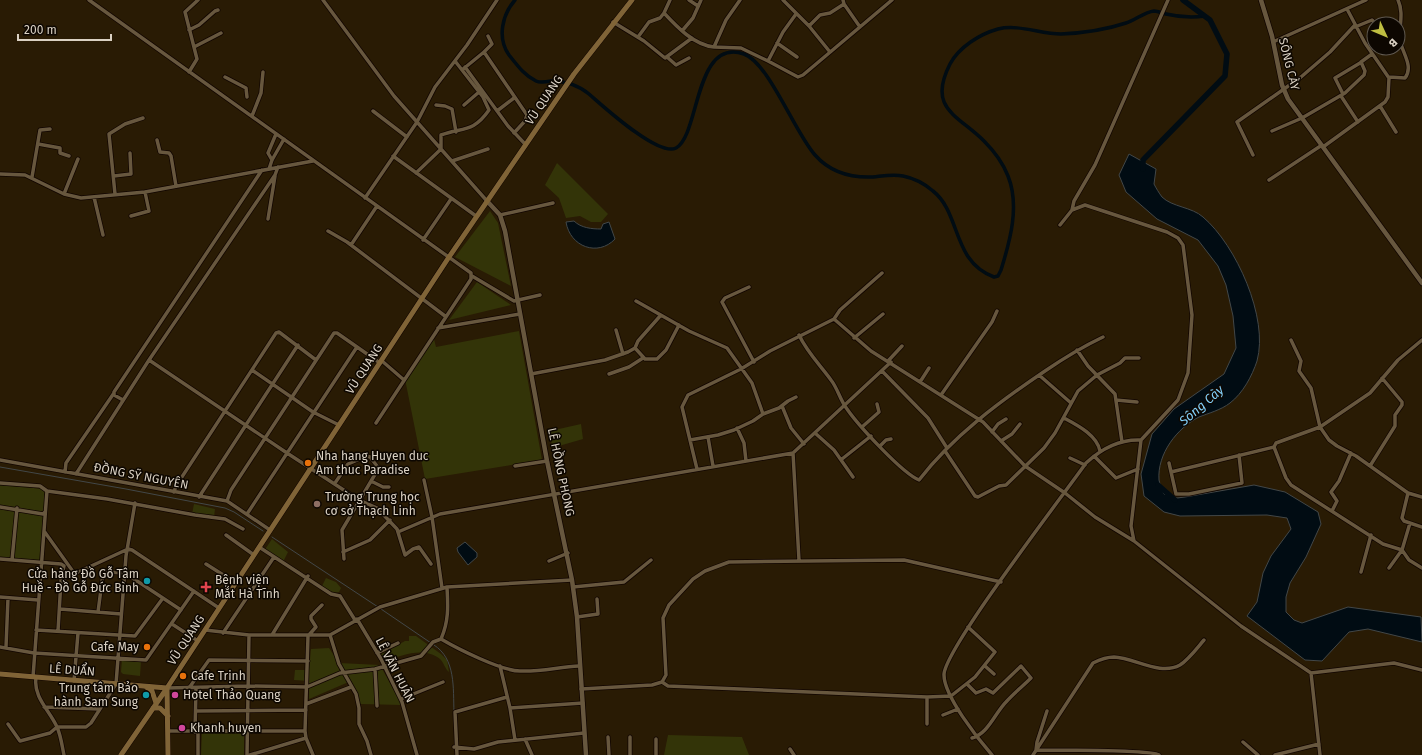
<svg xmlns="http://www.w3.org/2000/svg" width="1422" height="755" viewBox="0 0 1422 755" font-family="'Fira Sans',sans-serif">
  <rect width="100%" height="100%" fill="#291b04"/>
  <!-- green -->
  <path fill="#333408" d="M557 163 608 214 601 222H591L580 216 566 218 559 198 545 185Z
    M490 211 498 223 511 286 455 257Z
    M477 282 511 305 449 320Z
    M519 331 542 460 425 479 405 379 434 339 436 347Z
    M581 424 583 439 552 448 550 431Z
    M0 485 45 489 42 562 0 558Z
    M194 504 215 509 214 517 192 514Z
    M272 539 288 552 283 562 264 551Z
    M326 578 336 582 341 588 339 592 333 593 322 586Z
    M409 636H416L441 654 447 660 449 672C445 669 444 663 440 659 423 646 402 656 385 661L381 654 405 641H409Z
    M329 648 339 663 380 665 402 705 360 704 351 681 309 699V681L294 680 295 670H309L311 649Z
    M122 659 141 661 140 676 123 674 121 672Z
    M202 730 244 732V755H201Z
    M668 735 742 737 749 755H664Z"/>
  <!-- water -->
  <path fill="#010c13" stroke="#424748" d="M1129 154 1156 169 1154 184C1156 188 1159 193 1162 197 1172 207 1192 207 1203 217 1236 245 1269 318 1257 361 1252 376 1243 393 1230 403 1221 410 1209 413 1199 417 1177 428 1157 454 1159 480 1160 485 1162 490 1164 494L1177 498 1185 497 1254 485 1285 492 1318 512 1321 524 1306 557 1290 583 1286 597V612L1294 620 1302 623 1348 607 1421 617 1422 642 1368 629 1349 632 1322 661 1305 660 1247 616 1257 602 1263 573 1271 556 1291 529 1287 518 1267 515 1180 516 1164 512 1144 496 1141 474 1152 434 1174 409 1224 374 1236 348 1233 316 1226 285 1218 266 1198 240 1157 219 1126 192 1119 175Z
    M574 221C581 228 592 229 601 229L603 224 609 222 615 239C598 257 570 247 566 222Z
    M465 542 477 553V557L468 565 458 552 457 548Z"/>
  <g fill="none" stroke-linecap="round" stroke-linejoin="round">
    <!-- stream -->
    <path stroke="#424748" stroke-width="1" d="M0 467 126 489 225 508 234 512 263 531
      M272 537 378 607
      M381 609 431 643
      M434 645C456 659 453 688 454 712"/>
    <!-- canal -->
    <path stroke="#010c13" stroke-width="3.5" d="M515 0C502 15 497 38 509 55 517 65 524 75 536 81 540 83 546 82 551 81 565 81 578 85 589 94 603 106 658 157 676 148 700 135 694 37 744 54 769 63 795 133 815 155 830 172 851 178 873 177 883 176 893 174 903 176 913 178 925 184 933 191 961 213 952 262 994 277L998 276 1001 270C1010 241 1020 206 1008 176 1003 163 994 151 984 141 958 115 927 109 950 64 959 47 980 34 998 29 1019 24 1040 34 1061 34 1083 33 1105 30 1126 23 1136 20 1144 12 1154 11 1158 11 1162 13 1166 14 1179 17 1191 18 1205 16"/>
    <!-- river -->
    <path stroke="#010c13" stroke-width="5.5" d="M1143 169V160L1225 76 1227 54 1210 20 1183 0
      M1158 485 1175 500"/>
    <!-- minor casing -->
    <g stroke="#110500" stroke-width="5">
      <path id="minor" d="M89 0 471 273V279L376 423
        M323 0 394 96 487 201
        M670 0 664 13C677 27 694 45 714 47L726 20 740 0
        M689 0 698 6
        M783 0 809 26 830 52
        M843 0 844 4 860 27
        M796 14 783 32 768 61 798 77 803 75 892 0
        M613 22 644 41 665 58 692 38
        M809 26 820 15 830 13 844 4
        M1355 27 1372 20 1376 24
        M189 30 199 25 215 11 218 10
        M682 31 693 18 701 0
        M638 37 649 22 660 18 664 13
        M1273 42 1366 0
        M777 43 797 57
        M194 47 221 33
        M714 47 741 48 768 61
        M484 52 492 44 488 36
        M667 57 676 65 689 58
        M465 67 508 126 526 145
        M462 70 484 52 527 115 525 121 514 133
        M189 72 197 59 185 12 198 0
        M225 77 246 88 247 97
        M1389 77 1405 78C1414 66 1402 53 1400 40 1399 26 1404 13 1398 0
        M1343 94 1335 78 1360 63
        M1341 96 1358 122
        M436 105 445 106 452 109 456 132
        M464 105 479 92
        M1380 106 1396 132
        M373 111 407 137
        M497 111 514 98
        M252 116 261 93 263 72
        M1272 131 1302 118 1345 93 1364 75 1365 71 1361 62 1372 54
        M157 140 160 152 169 153 171 156 176 186
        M38 144 60 148V153L69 156
        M1323 147 1385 102 1388 97 1389 78 1365 43 1347 9
        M1253 155 1237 122 1301 77 1330 52 1355 25
        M393 156 476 216
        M272 160 268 153 276 134
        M452 161 488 149
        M269 169 272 160 284 139
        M416 173 441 149V135C463 127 473 133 489 110L483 97 455 61
        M0 174 25 175 64 194 81 198 145 192 313 161
        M114 176 131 174 130 153
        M32 177 40 130 50 129
        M1269 180 1322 145
        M64 194 78 159
        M115 194 109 134 125 124 143 118
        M94 197 103 235
        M365 198 417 122 435 87 467 45 497 0
        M1072 210 1074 201 1095 165 1168 0
        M500 215 553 203
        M131 216 149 211 145 192
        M268 219 275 176
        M1060 225 1072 210 1085 205 1167 232 1178 238 1183 245 1192 315 1188 373 1178 400 1141 440 1131 526 1134 541 1241 626 1311 673 1394 663 1422 670
        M328 231 347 242 445 316
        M423 240 451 199
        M351 245 377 206
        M472 276 514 301 540 295
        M749 287 725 298 722 302 754 362
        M636 301 689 331 727 348 752 383 763 414
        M834 319 871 351 983 422 1025 466 1065 493 1095 517 1134 541
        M438 328 520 314
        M616 330 623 354
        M799 335C807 352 820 365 831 380 838 389 840 400 847 409 858 425 902 473 919 480 953 436 999 402 1045 371 1064 358 1082 347 1103 337
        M854 338 883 314
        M1291 340 1301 361 1299 371 1311 388 1320 427 1329 440 1337 446 1356 456 1408 493 1422 497
        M1422 340 1398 360 1370 393 1320 427 1276 443 1274 447 1286 478 1291 485 1383 544 1402 550 1409 560 1422 568
        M635 348 645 359H657L666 350 679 325
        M1077 350 1088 366 1115 394 1122 442
        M149 360 287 453 359 500 377 508 397 529 405 555 413 549 419 547 431 564
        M382 361 404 380
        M888 361 902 346
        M252 370 313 412 339 425
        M882 371 928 418 947 448
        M531 374 605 360 628 352 635 348 638 341 661 315
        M609 374 629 367 643 358
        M1039 375 1071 403
        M920 382 929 368
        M941 395 992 322 997 311
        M123 400 114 395V392L262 170
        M1116 400 1137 402
        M782 406 791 428 804 444
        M1064 418C1077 425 1097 435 1100 451
        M862 427 879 412 877 404
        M737 428 744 443 746 461
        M992 432 998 424 1006 419
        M815 433 834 450 853 477
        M708 437 713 466
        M690 440 718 435 734 430 753 421 763 414 779 408 788 401 796 397
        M1001 441 1012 434 1020 424
        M880 446 886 440 891 439
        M945 451 975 496 978 497 999 486 1006 485 1044 448 1055 433 1078 391 1097 375 1120 363 1125 358H1139
        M793 453 799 560
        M1094 456 1116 478 1138 469
        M1070 458 1085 465
        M842 459 871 436
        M0 460 227 501 270 530
        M1169 463 1176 494H1189L1242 483 1239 455
        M515 466 547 461
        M1370 466 1395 426V415L1402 405V402L1382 378
        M697 469 682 407 688 395 741 369 770 351 834 319 840 310 882 273
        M377 471 397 470
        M65 472 66 463 114 393
        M1171 472 1274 447
        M76 474 149 360 275 175 278 167
        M424 480 432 517 442 588
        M371 481 383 487H389
        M0 483 40 486 47 491 33 677
        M335 483 348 464 367 456 370 457 377 466V471L342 530 344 559
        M47 491 107 499 195 515 225 519 243 529
        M174 492 176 486 276 333 279 332 316 360
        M1408 493 1402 518 1404 521 1422 527
        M199 497 298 345
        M227 501 231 490 334 333H337L380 363
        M0 507 43 514 45 512
        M1332 511 1337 501 1331 492 1339 481 1351 453
        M247 514 357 347
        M44 531 74 573
        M398 532 440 514 793 453 891 362
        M226 535 254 555
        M259 547 331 594 340 596 355 620
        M128 549 132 550 219 608
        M343 552 370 540 390 520
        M0 559 61 564 64 566 61 580 58 631
        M12 560 17 508
        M549 561 568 553
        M206 564 236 583
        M1389 568 1402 550 1410 523
        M1361 572 1371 535
        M61 580 128 549
        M573 587 624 582 651 560
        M0 597 38 600
        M60 609 121 614
        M98 612 103 574 106 572 125 573 181 610
        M577 617 598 614 597 599
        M357 619 381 659 402 702 417 755
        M172 624 198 641
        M36 630 135 636 163 598
        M205 630 249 635H330L380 607 447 587 572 580
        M223 633 274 557
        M272 635 308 576
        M330 635 339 664 356 694 359 708V724L367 741 371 755
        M441 639C458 649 502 671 520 671 540 672 559 667 579 666
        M0 647 34 653 146 660 194 591
        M6 647 8 598
        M377 653 398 643
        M500 666 510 708 515 740
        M985 666 994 674
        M375 669 377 706
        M1311 673 1320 755
        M36 678C33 697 50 711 57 727 61 736 62 746 64 755
        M74 681 78 633
        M662 682 668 686 927 697
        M967 684 976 693 986 689 993 693 1021 666 1031 678C1023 686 1014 693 1006 702 995 713 988 734 972 738
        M167 688 248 686 307 687 340 673 375 669 421 656 433 642 441 639C449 621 448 606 447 587
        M189 688 209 660 308 661
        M581 689 652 685 662 682 666 675 663 618 669 605 693 579 705 571 729 562 904 560 1001 582
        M401 699 443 682
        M306 704 351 687
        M44 707 99 709
        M510 708 583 703
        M197 711 306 710
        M1047 711 1037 742 1036 750C1052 750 1152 750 1159 755
        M943 715 958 709
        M8 724 20 741 50 733 57 727H86L91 723 116 684 126 556 135 503
        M927 724V697L951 696 975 677 995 652 968 627
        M168 731H305
        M195 732 196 688
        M608 737 609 755
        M630 737V755
        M525 739 532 755
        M656 739V755
        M1243 742 1258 755
        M454 747 474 749 498 742 584 733
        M790 749 794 755
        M198 755V731
        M247 755 249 635
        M250 755 306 738
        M313 755 306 738 305 731 308 636 316 627 311 619V616L322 605
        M457 755 455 712 507 697
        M992 755C978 739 944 696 944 675 943 651 1065 493 1086 463 1101 449 1120 439 1141 440
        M1033 755 1093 663C1099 660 1107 657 1114 657 1135 658 1160 676 1180 665 1189 659 1197 648 1204 640
        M1275 755 1319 744"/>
    </g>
    <!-- tertiary casing -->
    <g stroke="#110500" stroke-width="6">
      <path id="tertiary" d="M1261 0 1272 36 1282 85 1288 99 1422 283
        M487 201 500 215 505 231 547 461 572 580 577 617 586 755"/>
    </g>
    <!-- secondary casing -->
    <g stroke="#110500" stroke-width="6">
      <path id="secondary" d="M0 674 167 688
        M146 687 152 691 156 703
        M167 688 168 755
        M153 708H160L168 716
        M121 755 167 688 449 257 574 74 632 0"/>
    </g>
    <!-- minor -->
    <use href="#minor" stroke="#67573e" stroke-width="3.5"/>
    <!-- tertiary -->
    <use href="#tertiary" stroke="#67573e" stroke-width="4.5"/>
    <!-- secondary -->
    <use href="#secondary" stroke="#806437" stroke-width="5"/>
  </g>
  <!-- markers -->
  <g fill="#e8710a" stroke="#0d0701" stroke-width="1.5">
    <circle cx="308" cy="463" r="4"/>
    <circle cx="147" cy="647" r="4"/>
    <circle cx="183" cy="676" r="4"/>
  </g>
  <circle fill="#8d6e63" stroke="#0d0701" stroke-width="1.5" cx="317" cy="504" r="4"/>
  <g fill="#0f9aa8" stroke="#0d0701" stroke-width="1.5">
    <circle cx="147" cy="581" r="4"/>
    <circle cx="146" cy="695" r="4"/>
  </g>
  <path fill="#e0444e" stroke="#0d0701" stroke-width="1.5" d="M204 581h4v4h4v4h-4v4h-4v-4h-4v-4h4z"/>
  <g fill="#d1479c" stroke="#0d0701" stroke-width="1.5">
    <circle cx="175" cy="695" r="4"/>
    <circle cx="182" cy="728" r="4"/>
  </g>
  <g text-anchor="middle" stroke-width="3" stroke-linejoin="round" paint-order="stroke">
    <!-- street labels -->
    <g font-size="12" fill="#dad1c3" stroke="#0d0701">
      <text transform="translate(1289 64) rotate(76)" y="4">SÔNG CÀY</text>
      <text transform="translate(544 100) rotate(-56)" y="4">VŨ QUANG</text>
      <text transform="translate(364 369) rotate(-57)" y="4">VŨ QUANG</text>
      <text transform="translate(561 472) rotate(78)" y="4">LÊ HỒNG PHONG</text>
      <text transform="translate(141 476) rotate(11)" y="4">ĐỒNG SỸ NGUYÊN</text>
      <text transform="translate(186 640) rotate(-57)" y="4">VŨ QUANG</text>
      <text transform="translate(72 670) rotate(4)" y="4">LÊ DUẨN</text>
      <text transform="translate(395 670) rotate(63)" y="4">LÊ VĂN HUÂN</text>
    </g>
    <!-- poi labels -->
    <g font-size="12" fill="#dad1c3" stroke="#0d0701" text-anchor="start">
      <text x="316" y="460">Nha hang Huyen duc<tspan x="316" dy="14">Am thuc Paradise</tspan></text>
      <text x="325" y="501">Trường Trung học<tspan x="325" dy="14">cơ sở Thạch Linh</tspan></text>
      <text x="139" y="578" text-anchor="end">Cửa hàng Đồ Gỗ Tâm<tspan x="139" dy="14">Huề - Đồ Gỗ Đức Bình</tspan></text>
      <text x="215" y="584">Bệnh viện<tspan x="215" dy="14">Mắt Hà Tĩnh</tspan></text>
      <text x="139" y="651" text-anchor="end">Cafe May</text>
      <text x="191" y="680">Cafe Trịnh</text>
      <text x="138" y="692" text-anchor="end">Trung tâm Bảo<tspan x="138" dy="14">hành Sam Sung</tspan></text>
      <text x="183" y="699">Hotel Thảo Quang</text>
      <text x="190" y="732">Khanh huyen</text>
    </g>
    <!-- water labels -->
    <g font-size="13" font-style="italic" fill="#82cff8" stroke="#0d0701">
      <text transform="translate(1201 405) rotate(-41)" y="5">Sông Cày</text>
    </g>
  </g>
  <!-- north arrow -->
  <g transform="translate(1386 36) rotate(134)"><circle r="19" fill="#0d0701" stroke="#5f584f"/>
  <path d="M0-3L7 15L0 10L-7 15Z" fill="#bfbe41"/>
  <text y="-6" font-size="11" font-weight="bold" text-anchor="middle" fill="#dad1c3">B</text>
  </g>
  <!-- scale -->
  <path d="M18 34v6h93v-6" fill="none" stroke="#dad1c3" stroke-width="2"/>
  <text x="24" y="34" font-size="12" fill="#dad1c3" stroke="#0d0701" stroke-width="3" paint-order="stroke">200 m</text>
</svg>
